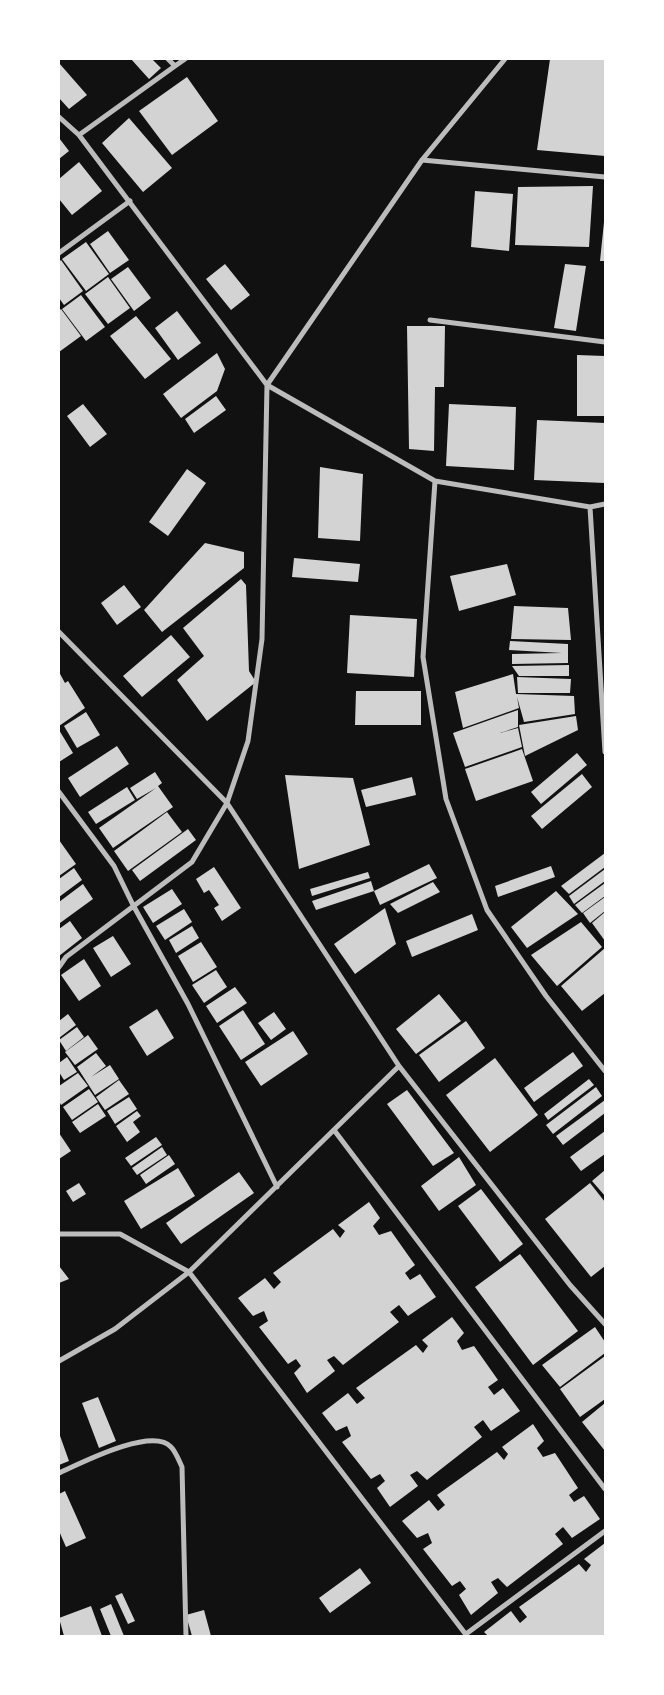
<svg xmlns="http://www.w3.org/2000/svg" width="664" height="1695" viewBox="0 0 664 1695" font-family="Poppins,sans-serif">
  <rect width="100%" height="100%" fill="#111"/>
  <!-- building -->
  <path fill="#d3d3d3" d="M131 59H152L161 68 149 79Z
    M550 59H605V156L537 150Z
    M59 63 87 95 69 109 59 98Z
    M187 77 218 121 172 155 139 111Z
    M129 118 172 168 143 192 102 143Z
    M59 138 69 151 59 159Z
    M79 162 102 191 72 215 59 199V179Z
    M593 186 589 247 515 245 518 187Z
    M475 191 513 194 509 251 471 247Z
    M604 222H605V261H600Z
    M108 231 129 260 110 273 90 244Z
    M86 242 109 274 86 291 62 259Z
    M61 260 83 291 64 305 59 298V262Z
    M225 264 250 295 231 310 206 279Z
    M565 264 586 266 576 331 554 328Z
    M128 267 151 298 134 311 111 279Z
    M108 277 130 308 108 324 85 294Z
    M81 295 105 327 86 341 62 309Z
    M61 309 81 336 59 352V311Z
    M177 311 201 343 178 360 155 328Z
    M136 316 171 359 145 379 110 336Z
    M407 326H445L444 387H435L434 451 409 449Z
    M217 353 225 369 217 391 181 418 163 394Z
    M577 355 605 356V416H577Z
    M216 396 226 410 194 433 185 419Z
    M83 404 107 434 90 447 67 416Z
    M449 404 516 407 514 470 446 466Z
    M537 420 605 423V483L534 480Z
    M320 467 363 474 360 541 318 538Z
    M187 469 206 483 168 536 149 522Z
    M205 543 244 552V568L162 632 144 610Z
    M294 558 360 564 358 582 292 577Z
    M507 564 516 595 459 611 450 576Z
    M241 579 246 585 249 671 256 682 207 721 177 680 204 656 183 628Z
    M124 585 141 607 117 625 101 603Z
    M514 606 568 608 571 640 511 639Z
    M350 615 417 619 414 677 347 673Z
    M171 635 190 657 142 697 123 676Z
    M510 641 568 644V663L512 664V654L562 653 509 650Z
    M569 665V676H519L512 666Z
    M59 672 65 683 68 681 85 708 59 726Z
    M513 674 516 694 574 696 575 714 524 722 517 697 519 708 463 728 455 692Z
    M517 677 571 679 570 693H518Z
    M356 691H421V725H355Z
    M518 710V727L500 733 518 728 522 747 465 767 453 733Z
    M86 712 100 735 77 748 64 726Z
    M576 716 578 730 525 756 519 725Z
    M59 730 73 753 59 762Z
    M117 746 129 764 80 797 68 778Z
    M522 749 533 781 476 801 465 769Z
    M577 753 587 765 541 804 531 792Z
    M155 772 162 783 158 786 173 807 113 848 99 828 156 788 137 799 130 788Z
    M582 774 592 787 542 829 531 816Z
    M285 775 353 778 370 845 299 869Z
    M412 777 416 795 366 807 361 790Z
    M127 787 135 800 96 824 88 812Z
    M167 812 182 832 128 871 114 851Z
    M188 829 196 840 140 881 132 870Z
    M59 840 76 864 59 876Z
    M605 853V867L569 894 561 886Z
    M429 864 437 878 380 905 374 891Z
    M551 866 555 877 498 897 495 886Z
    M214 867 241 908 222 921 214 908 219 905 209 890 204 893 196 879Z
    M74 868 82 880 59 897V879Z
    M605 869V881L574 904 569 896Z
    M368 872 370 878 312 896 310 889Z
    M371 881 374 891 316 910 312 901Z
    M433 882 440 892 398 913 390 904Z
    M605 883V896L582 913 575 905Z
    M83 884 93 899 60 923 59 902Z
    M172 889 182 904 153 923 143 907Z
    M556 891 578 914 527 948 511 927Z
    M605 897V911L590 923 583 913Z
    M385 908 396 944 355 974 334 944Z
    M184 909 192 922 165 940 156 926Z
    M605 912V941L592 923Z
    M472 914 478 930 412 957 406 941Z
    M70 921 82 938 59 956V929Z
    M581 922 602 947 557 986 531 955Z
    M192 926 199 938 176 953 169 940Z
    M113 936 131 964 111 977 93 948Z
    M201 942 217 967 193 982 178 956Z
    M605 948V993L582 1011 561 986Z
    M84 959 101 986 79 1001 61 975Z
    M216 970 227 987 204 1003 192 985Z
    M235 987 247 1003 217 1023 206 1006Z
    M439 994 461 1021 416 1054 396 1029Z
    M157 1009 174 1038 147 1056 129 1027Z
    M243 1010 265 1044 241 1060 219 1026Z
    M274 1012 286 1029 271 1040 258 1023Z
    M68 1014 76 1025 59 1038V1021Z
    M466 1021 485 1048 439 1082 419 1055Z
    M77 1027 84 1037 66 1051 59 1040Z
    M293 1031 308 1054 261 1086 245 1062Z
    M88 1035 98 1049 75 1065 65 1052Z
    M573 1052 583 1066 534 1102 524 1088Z
    M96 1053 106 1066 91 1077 110 1065 119 1079 95 1095 77 1067Z
    M67 1057 77 1072 64 1080 59 1072V1063Z
    M495 1058 538 1115 490 1152 446 1095Z
    M78 1073 88 1086 61 1105 59 1101V1086Z
    M589 1079 594 1085 548 1120 544 1114Z
    M119 1080 129 1094 105 1110 96 1097Z
    M596 1087 602 1096 553 1134 546 1125Z
    M89 1089 98 1102 72 1120 63 1107Z
    M407 1090 454 1153 433 1166 387 1104Z
    M129 1097 137 1109 115 1124 107 1111Z
    M605 1100V1113L563 1145 556 1136Z
    M98 1104 106 1116 80 1133 72 1122Z
    M137 1111 141 1116 133 1122 140 1132 127 1142 116 1126Z
    M605 1131V1154L581 1171 570 1157Z
    M59 1133 71 1151 59 1159Z
    M156 1137 162 1145 131 1166 125 1158Z
    M162 1147 167 1155 137 1175 132 1168Z
    M169 1155 175 1164 146 1184 140 1175Z
    M459 1157 476 1185 439 1211 421 1186Z
    M178 1168 195 1196 141 1229 124 1201Z
    M605 1170V1196L592 1181Z
    M239 1172 254 1193 181 1244 166 1223Z
    M79 1183 86 1194 73 1202 66 1191Z
    M590 1183 605 1202V1266L591 1277 545 1219Z
    M481 1189 523 1244 500 1262 458 1206Z
    M369 1202 380 1218 373 1226 379 1235 391 1231 415 1265 405 1273 410 1280 420 1274 436 1297 408 1316 399 1305 390 1312 399 1322 343 1365 334 1356 327 1360 335 1371 307 1393 294 1373 301 1366 296 1359 288 1364 259 1327 268 1321 264 1311 253 1316 238 1298 265 1278 274 1289 281 1282 273 1273 333 1229 340 1238 345 1231 338 1225Z
    M520 1254 578 1331 533 1365 475 1287Z
    M59 1266 69 1279 59 1283Z
    M452 1317 464 1333 457 1341 462 1350 474 1346 498 1380 488 1387 494 1395 503 1388 520 1411 491 1431 483 1420 474 1427 482 1437 427 1480 417 1471 410 1475 418 1486 390 1507 377 1488 385 1481 380 1474 371 1479 342 1442 351 1436 347 1426 336 1431 322 1413 348 1393 357 1404 365 1398 356 1388 416 1345 423 1353 428 1346 422 1340Z
    M595 1327 605 1342V1353L560 1387 542 1365Z
    M605 1356V1399L580 1417 560 1389Z
    M98 1397 116 1441 99 1448 82 1403Z
    M605 1403V1451L582 1422Z
    M533 1424 544 1441 537 1448 543 1457 555 1453 578 1488 569 1495 574 1502 584 1496 600 1519 572 1538 563 1527 555 1534 563 1544 507 1587 498 1578 491 1582 498 1593 471 1615 459 1595 466 1589 460 1581 452 1586 423 1549 432 1543 428 1533 417 1538 402 1521 429 1500 438 1511 445 1505 437 1495 497 1452 504 1460 508 1454 502 1447Z
    M59 1433 69 1461 59 1465Z
    M65 1491 86 1538 66 1547 59 1531V1494Z
    M605 1543V1636H488L484 1632 511 1611 520 1623 527 1617 519 1607 579 1564 586 1572 591 1565 584 1559Z
    M360 1568 371 1583 330 1613 319 1598Z
    M122 1593 135 1621 128 1624 115 1596Z
    M111 1604 124 1636H111L100 1609Z
    M91 1606 102 1636H64L59 1618Z
    M204 1610 211 1636H192L186 1615Z"/>
  <g fill="none" stroke-linecap="round" stroke-linejoin="round">
    <!-- minor -->
    <path stroke="#bcbcbc" stroke-width="5" d="M505 59 422 160 267 385 435 481 590 507
      M175 66 185 59
      M59 117 79 135 267 385 262 639 248 741 227 803 192 862 66 957 59 967
      M79 135 175 66 168 59
      M422 160 605 177
      M59 253 130 201
      M430 320 605 342
      M435 481 423 657 446 799 487 910 546 996 605 1071
      M605 504 590 507 605 752
      M59 632 227 803 399 1066 189 1272 467 1636
      M59 792 114 866 133 905 188 1004 277 1187
      M399 1066 570 1285 605 1324
      M334 1130 605 1489
      M59 1234H120L189 1272 115 1329 59 1361
      M59 1473C79 1464 152 1426 171 1447 176 1452 179 1461 182 1467L186 1636
      M466 1634 605 1531"/>
  </g>
  <!-- border -->
  <rect width="664" height="1695" fill="none" stroke="#ffffff" stroke-width="120"/>
</svg>
